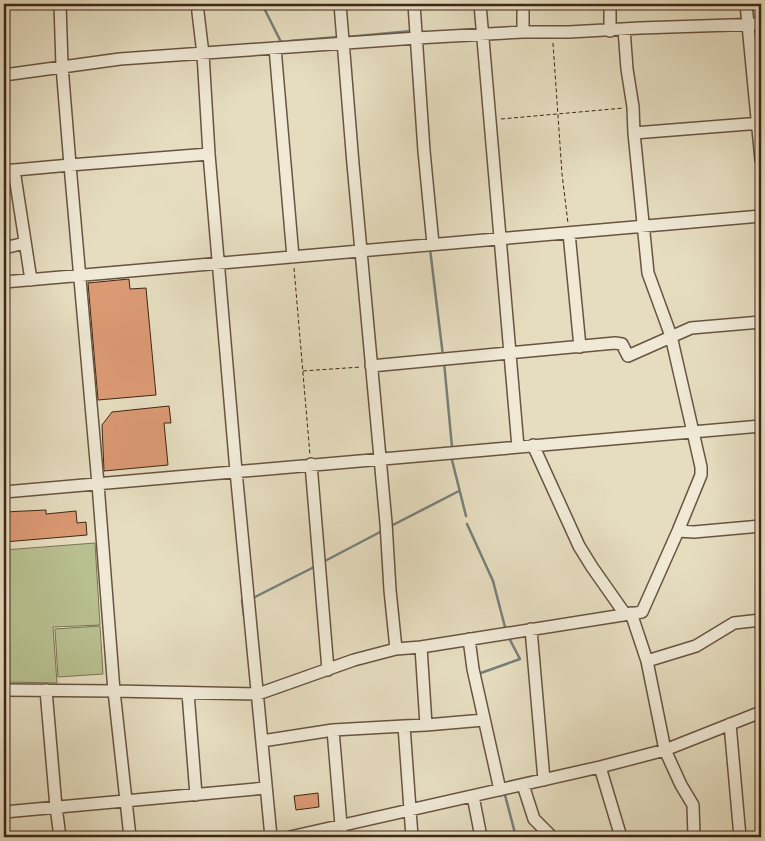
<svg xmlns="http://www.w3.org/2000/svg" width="765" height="841" viewBox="0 0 765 841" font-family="Alegreya,serif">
  <rect width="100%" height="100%" fill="#e6ddc0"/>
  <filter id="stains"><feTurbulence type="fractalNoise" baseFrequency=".004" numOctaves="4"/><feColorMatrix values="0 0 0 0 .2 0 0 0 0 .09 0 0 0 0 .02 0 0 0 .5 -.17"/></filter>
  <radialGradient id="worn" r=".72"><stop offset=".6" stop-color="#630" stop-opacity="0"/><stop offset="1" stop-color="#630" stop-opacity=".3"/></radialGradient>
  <!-- green -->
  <path fill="#b8c090" stroke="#7c7453" d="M95 543 100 625 53 627 57 683 4 682V550Z
    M100 626 103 674 58 677 55 629Z"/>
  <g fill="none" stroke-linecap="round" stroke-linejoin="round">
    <!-- stream -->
    <path stroke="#767f7a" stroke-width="2.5" d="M262 4 281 42H284
      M347 37 411 31
      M290 41 338 37
      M430 249 443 356
      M444 362 452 447
      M451 456 466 516
      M467 524 493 581 505 627
      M389 527 459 491
      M323 562 382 531
      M255 597 316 566
      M242 600 244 616
      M478 674 520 659 508 636
      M505 795 516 837"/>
  </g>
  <!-- building -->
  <path fill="#db9a74" stroke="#3f2716" d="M129 279 130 289 146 288 156 395 98 400 88 283Z
    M169 406 171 423H164L168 465 104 471 102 425 112 412Z
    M46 510V514L76 511 77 523 86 522 87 535 4 542V512Z
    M318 793 319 807 296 810 294 796Z"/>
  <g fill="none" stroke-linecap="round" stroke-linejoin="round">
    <!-- minor casing -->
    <g stroke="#695440" stroke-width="14">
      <path id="minor" d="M197 4 203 54 209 154 236 471 271 837
        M340 4 353 164 386 523 390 590 396 649 421 647 426 725 404 726 412 837
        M414 4 424 151 433 244
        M480 4 518 447
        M523 4V32
        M610 4V31
        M746 4 761 160
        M275 48 293 257
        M4 75 120 59 417 38 523 32H569L640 28 761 24
        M634 133 761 123
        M14 170 31 280
        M4 171 70 165 62 66 60 4
        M569 233 580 347
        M4 248 25 243
        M4 282 761 216
        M371 366 615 343 622 344 628 356 691 328 761 322
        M533 445 579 546 592 567 625 614
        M311 464 328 670
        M4 492 761 426
        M678 531 694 532 761 526
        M631 613 647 661 665 750 681 785 693 805 694 837
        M531 629 544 780
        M469 639 473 669 500 790
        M421 647 642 612 678 531 701 475V467L671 336 648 273 634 133 633 107 627 69 624 29
        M647 661 696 646 734 623 761 620
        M4 690 114 691 98 484 70 165 209 154
        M46 690 56 807 60 837
        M188 693 196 795
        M730 724 740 837
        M426 725 484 720
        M333 730 342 837
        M262 741 333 730 404 726
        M600 767 621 837
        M523 785 534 819 549 834 551 837
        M473 796 481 837
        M4 812 266 788
        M130 837 114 691 258 694 354 660 396 649
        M290 837 600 767 665 750 761 712"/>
    </g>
    <!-- path -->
    <path stroke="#3f2716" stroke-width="1" stroke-dasharray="4 2.5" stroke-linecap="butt" d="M553 43 562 174 568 223
      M501 119 624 108
      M294 268 310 455
      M303 371 361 367"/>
    <!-- minor -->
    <use href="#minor" stroke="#efe9d6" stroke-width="11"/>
  </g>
  <!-- margin -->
  <rect width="765" height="841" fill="none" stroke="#e6ddc0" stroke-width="20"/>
  <rect x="5" y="5" width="755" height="831" fill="none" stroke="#3f2716" stroke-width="2.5"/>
  <rect x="10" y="10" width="745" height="821" fill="none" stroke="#3f2716"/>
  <rect width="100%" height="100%" filter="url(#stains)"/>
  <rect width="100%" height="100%" fill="url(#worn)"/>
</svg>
